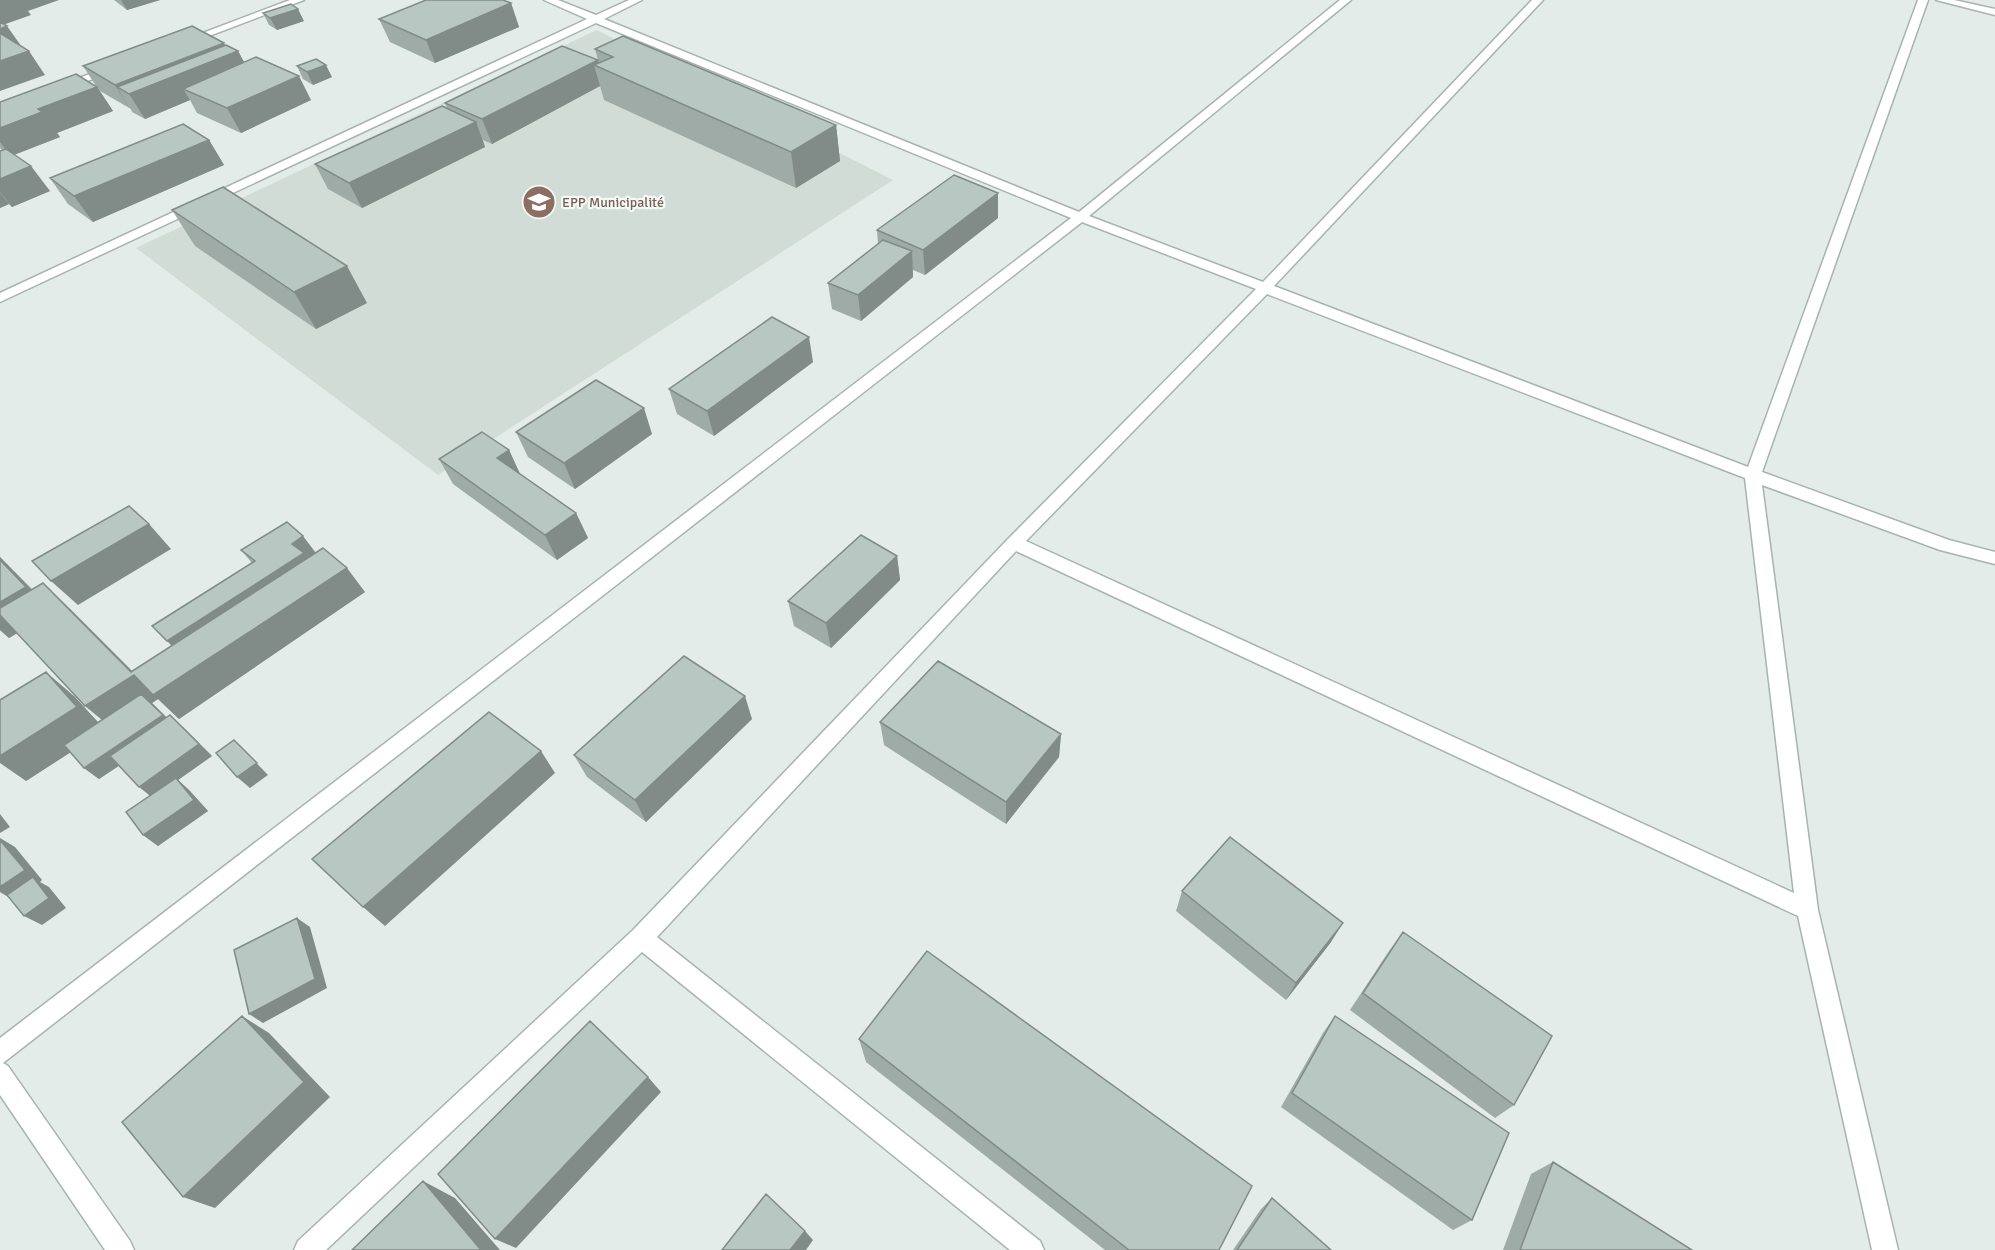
<svg xmlns="http://www.w3.org/2000/svg" width="1995" height="1250" viewBox="0 0 1995 1250" font-family="Signika,sans-serif">
  <rect width="100%" height="100%" fill="#e3ece8"/>
  <!-- built -->
  <path fill="#d1dcd7" d="M597 30 893 180 438 475 136 248Z"/>
  <g fill="none" stroke-linecap="round" stroke-linejoin="round">
    <!-- minor casing -->
    <g stroke="#a6b4af" stroke-width="3">
      <path id="minor" d="M290 0H304L188 44 179 42Z
        M544 0H558L596 15 629 0H642L604 19 1079 212 1340 0H1351L1089 216 1263 282 1532 0H1543L1274 286 1748 467 1918 0H1928L1762 472 1949 540 1995 552V564L1940 550 1762 485 1818 910 1898 1250H1872L1798 916 1016 551 657 937 1040 1241 1044 1250H1010L642 952 326 1250H294L298 1241 633 930 1008 539 1256 289 1082 222 3 1063 8 1066 130 1241 134 1250H105L0 1095V1038L1071 218 596 23 0 302V293L587 19ZM1267 294 1745 478 1794 893 1026 541Z
        M1936 0H1954L1995 9V15Z
        M114 65 118 66V70L65 89H57L55 87Z"/>
    </g>
    <!-- minor -->
    <use href="#minor" fill="#fff" fill-rule="evenodd"/>
  </g>
  <!-- wall -->
  <path fill="#9eaba6" d="M114 0H160L127 10Z
    M511 3 519 27 435 63 390 42 379 19Z
    M263 13 304 21 277 30 269 25Z
    M225 45 238 51 244 62 311 100 241 133 197 113 190 100 145 119 132 112 131 109 100 91 113 111 57 133 60 137 14 155 50 191 12 207 9 204 0 208V151L2 150 0 148V102L96 86 83 66Z
    M595 49 836 125 840 161 796 188 604 100 600 86 492 144 483 140 485 147 362 208 328 189 315 164 447 108 445 103 598 60Z
    M297 66 332 77 313 85 303 79Z
    M209 140 224 165 93 222 68 204 50 178Z
    M172 210 367 303 316 329 195 246Z
    M998 218 925 275 913 270V277L861 321 832 309 828 283 878 244 877 230Z
    M813 362 714 436 677 414 669 389Z
    M516 432 652 434 575 489 528 457Z
    M509 450 520 474 576 513 588 538 557 560 453 484 439 459Z
    M241 550 316 553 365 592 179 719 158 699 152 703 167 718 183 727 212 756 178 780 189 790 208 811 158 846 143 835 150 796 119 766 99 779 84 768 71 752 26 781 74 696 98 722 102 720 17 633 9 638 0 630V557L32 589 69 608 132 671 172 645 152 626 252 563Z
    M897 556 900 580 831 648 794 626 788 601Z
    M752 719 646 822 587 777 574 755Z
    M880 722 1061 734 1059 757 1006 824 884 745Z
    M1182 891 1331 942 1286 1000 1176 911Z
    M1403 932 1514 1105 1495 1118 1350 1010 1389 951Z
    M1335 1016 1472 1220 1453 1230 1281 1107 1323 1033Z
    M859 1039 1219 1250H1105L866 1062Z
    M1553 1162 1692 1250H1503L1531 1174Z
    M1272 1198 1331 1250H1233L1261 1209Z"/>
  <!-- shaded-wall -->
  <path fill="#818b87" d="M0 0H59L28 11 31 15 0 26Z
    M121 0H160L127 10Z
    M511 3 519 27 435 63 426 40Z
    M298 9 304 21 277 30 270 18Z
    M7 26 24 50 0 59V29Z
    M224 43 230 54 238 51 251 75 183 89 190 100 145 119 129 94 117 87 130 109 115 85Z
    M29 51 45 75 0 91V61Z
    M598 60 600 68 594 65 600 86 492 144 482 119Z
    M326 65 332 77 313 85 307 72Z
    M299 76 311 100 241 133 227 108Z
    M97 87 113 111 57 133 60 137 11 156 0 142V128L38 109Z
    M476 122 485 147 362 208 349 183Z
    M836 125 840 161 796 188 791 152Z
    M209 140 224 165 93 222 74 196Z
    M31 166 50 191 12 207 0 192V179Z
    M0 193 9 204 0 208Z
    M998 193V218L925 275 923 250Z
    M912 251 913 277 861 321 858 295Z
    M347 266 367 303 316 329 294 292Z
    M809 337 813 362 714 436 707 411Z
    M644 408 652 434 575 489 564 463Z
    M509 450 521 476 497 458Z
    M576 513 588 538 557 560 545 535Z
    M149 524 171 549 78 605 51 581Z
    M303 536 322 561 191 665 167 641 292 544Z
    M897 556 900 580 831 648 826 623Z
    M0 557 53 612 9 638 0 630Z
    M347 568 365 592 179 719 158 699 152 703 176 727 99 779 84 768 113 729 85 706 131 672 43 583 69 608 155 694Z
    M46 672 74 696 105 730 26 781 0 763V756Z
    M745 696 752 719 646 822 635 800Z
    M170 715 212 756 178 780 189 790 208 811 158 846 143 835 153 798 139 787Z
    M1061 734 1059 757 1006 824V802Z
    M234 740 268 775 250 788 237 777Z
    M541 751 555 773 385 926 363 907Z
    M0 814 10 827 0 833Z
    M0 838 15 847 42 880 40 882 49 887 66 908 42 925 24 916 13 900 0 892Z
    M297 918 310 927 327 988 263 1023 249 1014Z
    M1343 923 1331 942 1286 1000 1296 983Z
    M242 1016 269 1033 330 1097 215 1208 183 1197Z
    M648 1077 661 1092 516 1248 495 1239Z
    M423 1181 455 1198 500 1250H481Z
    M805 1231 813 1240 806 1250H790Z"/>
  <!-- building -->
  <path fill="#b8c7c1" stroke="#818b87" stroke-width="1.5" d="M426 0H503L511 3 426 40 379 19Z
    M291 4 298 9 270 18 263 13Z
    M0 22 7 26 0 29Z
    M192 26 224 43 115 85 83 66Z
    M0 33 29 51 0 61Z
    M623 36 836 125 791 152 594 65 613 57 595 49Z
    M226 45 238 51 129 94 117 87Z
    M562 46 598 60 482 119 445 103Z
    M256 57 299 76 227 108 183 89Z
    M316 59 326 65 307 72 297 66Z
    M76 74 97 87 38 109 42 112 0 128V102Z
    M442 106 476 122 349 183 315 164Z
    M183 124 209 140 74 196 50 178Z
    M6 149 31 166 0 179V151Z
    M954 175 998 193 923 250 877 230Z
    M223 187 347 266 294 292 172 210Z
    M883 240 912 251 858 295 828 283Z
    M772 317 809 337 707 411 669 389Z
    M596 380 644 408 564 463 516 432Z
    M482 432 509 450 497 458 576 513 545 535 439 459Z
    M129 506 149 524 51 581 32 561Z
    M287 522 303 536 292 544 304 553 167 641 152 626 255 561 241 550Z
    M861 535 897 556 826 623 788 601Z
    M323 548 347 568 153 695 134 675 85 706 0 615V608L43 583 131 672Z
    M0 560 26 587 0 602Z
    M684 656 745 696 635 800 574 755Z
    M938 661 1061 734 1006 802 880 722Z
    M46 672 77 707 0 756V700Z
    M141 694 163 715 84 768 64 745Z
    M489 712 541 751 363 907 312 859Z
    M170 715 199 744 139 787 110 756Z
    M234 740 257 763 237 777 216 753Z
    M176 778 194 800 143 835 126 812Z
    M1230 837 1343 923 1296 983 1182 891Z
    M0 840 25 870 0 887Z
    M33 877 49 898 24 916 7 895Z
    M297 918 315 979 249 1014 234 950Z
    M1403 932 1552 1036 1514 1105 1363 993Z
    M927 951 1252 1186 1219 1250H1129L859 1039Z
    M242 1016 304 1082 183 1197 122 1122Z
    M1335 1016 1509 1133 1472 1220 1292 1093Z
    M590 1021 648 1077 495 1239 438 1174Z
    M1553 1162 1692 1250H1520Z
    M423 1181 481 1250H352Z
    M766 1194 805 1231 790 1250H722Z
    M1272 1198 1331 1250H1237Z"/>
  <!-- icons -->
  <defs>
    <g id="school-disc" transform="scale(1.725)"><circle r="9.5" fill="#8d6e63" stroke="#f3f9f6"/><path d="M0-5L7-2L0 1L-7-2ZM-4 1L0 2.5L4 1V4Q0 6-4 4Z" fill="#fff"/></g>
  </defs>
  <g fill-rule="evenodd">
    <use href="#school-disc" x="539" y="202"/>
  </g>
  <g text-anchor="middle" stroke-width="4.5" stroke-linejoin="round" paint-order="stroke">
    <!-- far-education labels -->
    <g font-size="14" fill="#785e54" stroke="#f3f9f6" text-anchor="start">
      <text x="562" y="207">EPP Municipalité</text>
    </g>
  </g>
</svg>
